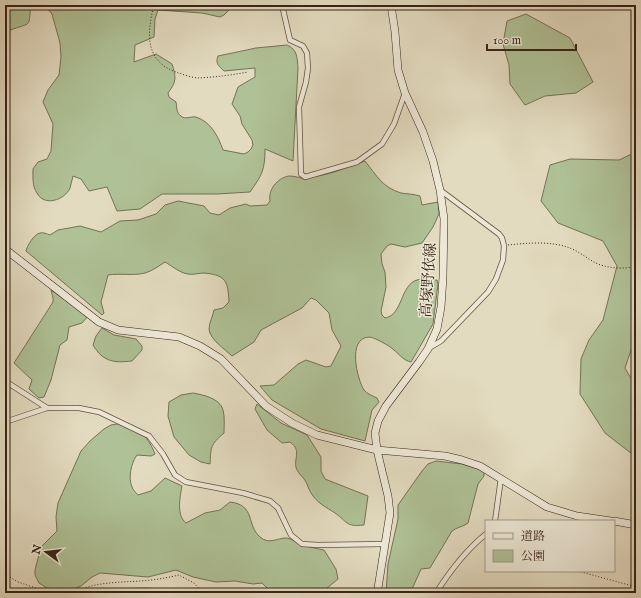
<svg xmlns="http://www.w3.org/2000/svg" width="641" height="598" viewBox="0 0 641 598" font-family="'IM FELL English','Noto Serif JP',serif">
  <rect width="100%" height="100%" fill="#e3dbc0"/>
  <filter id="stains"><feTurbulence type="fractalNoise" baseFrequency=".005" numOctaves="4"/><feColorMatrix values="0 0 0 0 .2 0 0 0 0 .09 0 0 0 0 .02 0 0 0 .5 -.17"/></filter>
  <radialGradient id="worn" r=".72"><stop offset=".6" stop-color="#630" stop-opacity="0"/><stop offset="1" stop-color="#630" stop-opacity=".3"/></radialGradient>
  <!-- green -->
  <path fill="#afc196" stroke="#747256" d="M5 5H31C28 28 33 22 10 30 7 44 13 49 5 64Z
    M41 5H231V8L224 15 220 17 202 13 158 10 155 19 154 37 135 45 134 62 156 54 172 64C176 77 177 81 168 93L169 97 176 102C177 107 176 113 181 116 185 120 191 116 196 117 211 122 218 136 223 150L244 154 248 152 251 149 253 145 252 140 242 124 240 116 232 104 238 87 255 77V68L224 71C219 66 215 64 218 56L256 48 287 45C298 50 297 58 298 68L293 161 265 149C265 170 262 175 250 192L217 194H162L140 209 117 211 107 187 89 191 81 179 73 176C72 180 71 184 70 188 65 200 44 207 37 193 32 186 33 177 33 169L38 162 47 159 51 151 53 124 43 102 48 90 59 75 61 57 60 43 52 14 46 7Z
    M526 14 570 38 593 82 576 93 545 96 525 105 510 84 509 65 503 44 507 21Z
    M636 152V342L633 344 625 368 633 382H636V457L605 433 580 394 581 359 589 340 603 320 617 266 603 241 558 223 541 201 550 165 570 159 619 160Z
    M365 161C377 176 382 187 401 193 407 194 414 194 420 196L422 205 438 202 439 214 433 227 422 243 405 247 391 244 387 246 381 254 382 264 385 272 386 287 381 311 382 315 385 318C403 315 400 285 417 280 423 278 431 280 437 280L438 284 433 324 411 362C404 361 399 354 394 350 390 346 374 337 369 337 347 338 357 379 364 390 367 394 373 396 377 398L379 402 372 410 365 441 321 429 272 400 260 386 274 385 298 364 306 360 326 367 331 366 341 346 332 330 329 313 316 300 311 298 302 308 261 330 254 342 232 356C225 349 210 340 209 329 209 323 213 316 214 310L223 308 229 302C228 281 226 275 204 273 199 273 193 275 188 274 180 273 172 266 165 262 159 266 152 271 145 273 133 276 120 273 108 275L101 302 104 313 102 315 26 251C27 246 34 234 40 233 43 232 47 234 50 235L58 230 80 226 101 232 120 221 138 220 156 214 165 205 178 201 204 206 210 213 219 215 230 208 246 204 250 206 267 205 270 201C268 190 277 178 289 176 293 176 297 177 301 178 308 178 317 176 323 175 338 172 352 165 365 161Z
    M51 290 88 316 82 323 69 327 67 340 60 345 51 380 44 397 39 398 29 389 32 380 14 363 53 302V298Z
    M102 328 114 335 136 339 142 346V350L132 361C114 363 103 362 93 345L96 336Z
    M193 393C203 395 220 398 223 410 225 417 224 426 224 433 210 445 211 447 210 464L201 462 189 455 174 437 168 416 169 402 181 395Z
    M257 404 281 423 307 435 321 457V471L325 479 368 496 364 525C345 527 348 522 335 513 326 507 317 503 311 493 309 490 308 486 306 482 304 478 299 474 297 470 292 460 303 451 290 442L282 443 267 430 255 409Z
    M124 423C139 425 150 441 155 454L151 456 137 455C131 463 128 478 132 487 133 490 136 493 138 495L151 491 165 478 182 486C180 497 176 515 186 523L205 513 220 510 230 502C256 505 246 525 260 537 269 545 277 538 286 538 290 538 294 541 297 543 305 547 316 548 324 550L336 569 338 579 321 593H268V589L262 583 253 584 235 581 216 582 193 577 176 570 148 577 100 573 92 577 81 586 70 591 47 588 39 583 35 575V570L41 547 57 531 56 517 58 503 81 451 90 441 104 429 111 425Z
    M436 461 462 464 484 471V476L478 484 468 523C463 527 457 527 452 531L430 568 421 569 413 587 408 593H386L388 564 398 519V505L422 471 428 464Z"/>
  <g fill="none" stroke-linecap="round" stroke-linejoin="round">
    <!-- river -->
    <path stroke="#95bbb0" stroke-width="11" d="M5 591 8 593
      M136 593H149"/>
    <!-- street casing -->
    <g stroke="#635140" stroke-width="6">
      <path id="street" d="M282 5 290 40 303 46 307 53 308 68 306 82 299 107 301 174 305 177 357 162 382 144 394 124 405 93
        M429 348 441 341 488 292 496 279 503 260 504 246 502 238 499 234 440 190
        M5 381 47 408
        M5 422 47 408H79L99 412 149 436 163 454 175 475 186 482 243 493 270 501 278 508 291 535 302 544 318 545 385 544
        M495 521 501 478
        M436 593C450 571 466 550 486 534"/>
    </g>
    <!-- secondary casing -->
    <g stroke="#382316" stroke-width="8">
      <path id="secondary" d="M5 249 99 322 118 330 179 337 200 346 221 359 266 406 292 423 317 435 377 450 445 456 462 460 480 466 547 507 577 516 611 521
        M614 521 636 525
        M379 593 378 588 390 513 388 496 377 450 375 433 378 421 386 406 419 362 428 349 437 329 441 307 443 277 444 219 440 190 433 161 423 132 405 93 398 70 395 32 391 5"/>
    </g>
    <!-- path -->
    <path stroke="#382316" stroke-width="1" stroke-dasharray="1 2" stroke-linecap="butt" d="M154 5C146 36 145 64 182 74 187 76 194 78 199 78 216 77 232 75 248 72
      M508 245C527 243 549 241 567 247 577 250 585 257 594 262 604 268 625 270 636 266
      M578 571 636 587
      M5 574 18 582 51 593
      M75 593C94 580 129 583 151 580 161 579 170 577 179 575L194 583 203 593"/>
    <!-- street -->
    <use href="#street" stroke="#ede8d6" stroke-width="4.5"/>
    <!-- secondary -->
    <use href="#secondary" stroke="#ede8d6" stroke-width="7"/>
  </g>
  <g text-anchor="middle" stroke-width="3" stroke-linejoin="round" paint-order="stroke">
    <!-- street labels -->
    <g font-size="15" fill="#382316" stroke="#ede8d6">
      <text transform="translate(428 280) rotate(-86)" y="5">高塚野依線</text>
    </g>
  </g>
  <!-- margin -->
  <rect width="641" height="598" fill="none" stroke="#e3dbc0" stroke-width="20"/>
  <rect x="6" y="6" width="629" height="586" fill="none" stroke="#382316" stroke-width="2"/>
  <rect x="10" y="10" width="621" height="578" fill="none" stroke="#382316"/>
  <!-- legend -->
  <rect x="485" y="520" width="130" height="52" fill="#ede8d6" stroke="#a59989"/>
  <rect x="493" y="533" width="20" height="6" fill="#ede8d6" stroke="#a59989"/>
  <text x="521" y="540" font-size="12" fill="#382316">道路</text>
  <rect x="493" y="550" width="20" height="12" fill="#afc196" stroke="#a59989"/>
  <text x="521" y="560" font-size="12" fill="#382316">公園</text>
  <!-- north arrow -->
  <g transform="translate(46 552) rotate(285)" stroke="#ede8d6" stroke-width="3" paint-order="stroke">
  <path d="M0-3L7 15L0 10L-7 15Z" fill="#382316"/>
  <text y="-6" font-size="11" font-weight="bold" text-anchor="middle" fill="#382316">N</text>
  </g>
  <!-- scale -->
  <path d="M487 44v6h89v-6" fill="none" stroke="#382316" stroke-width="2"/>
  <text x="493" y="44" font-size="12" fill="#382316" stroke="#ede8d6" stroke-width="3" paint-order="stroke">100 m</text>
  <rect width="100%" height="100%" filter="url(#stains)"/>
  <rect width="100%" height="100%" fill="url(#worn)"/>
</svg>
